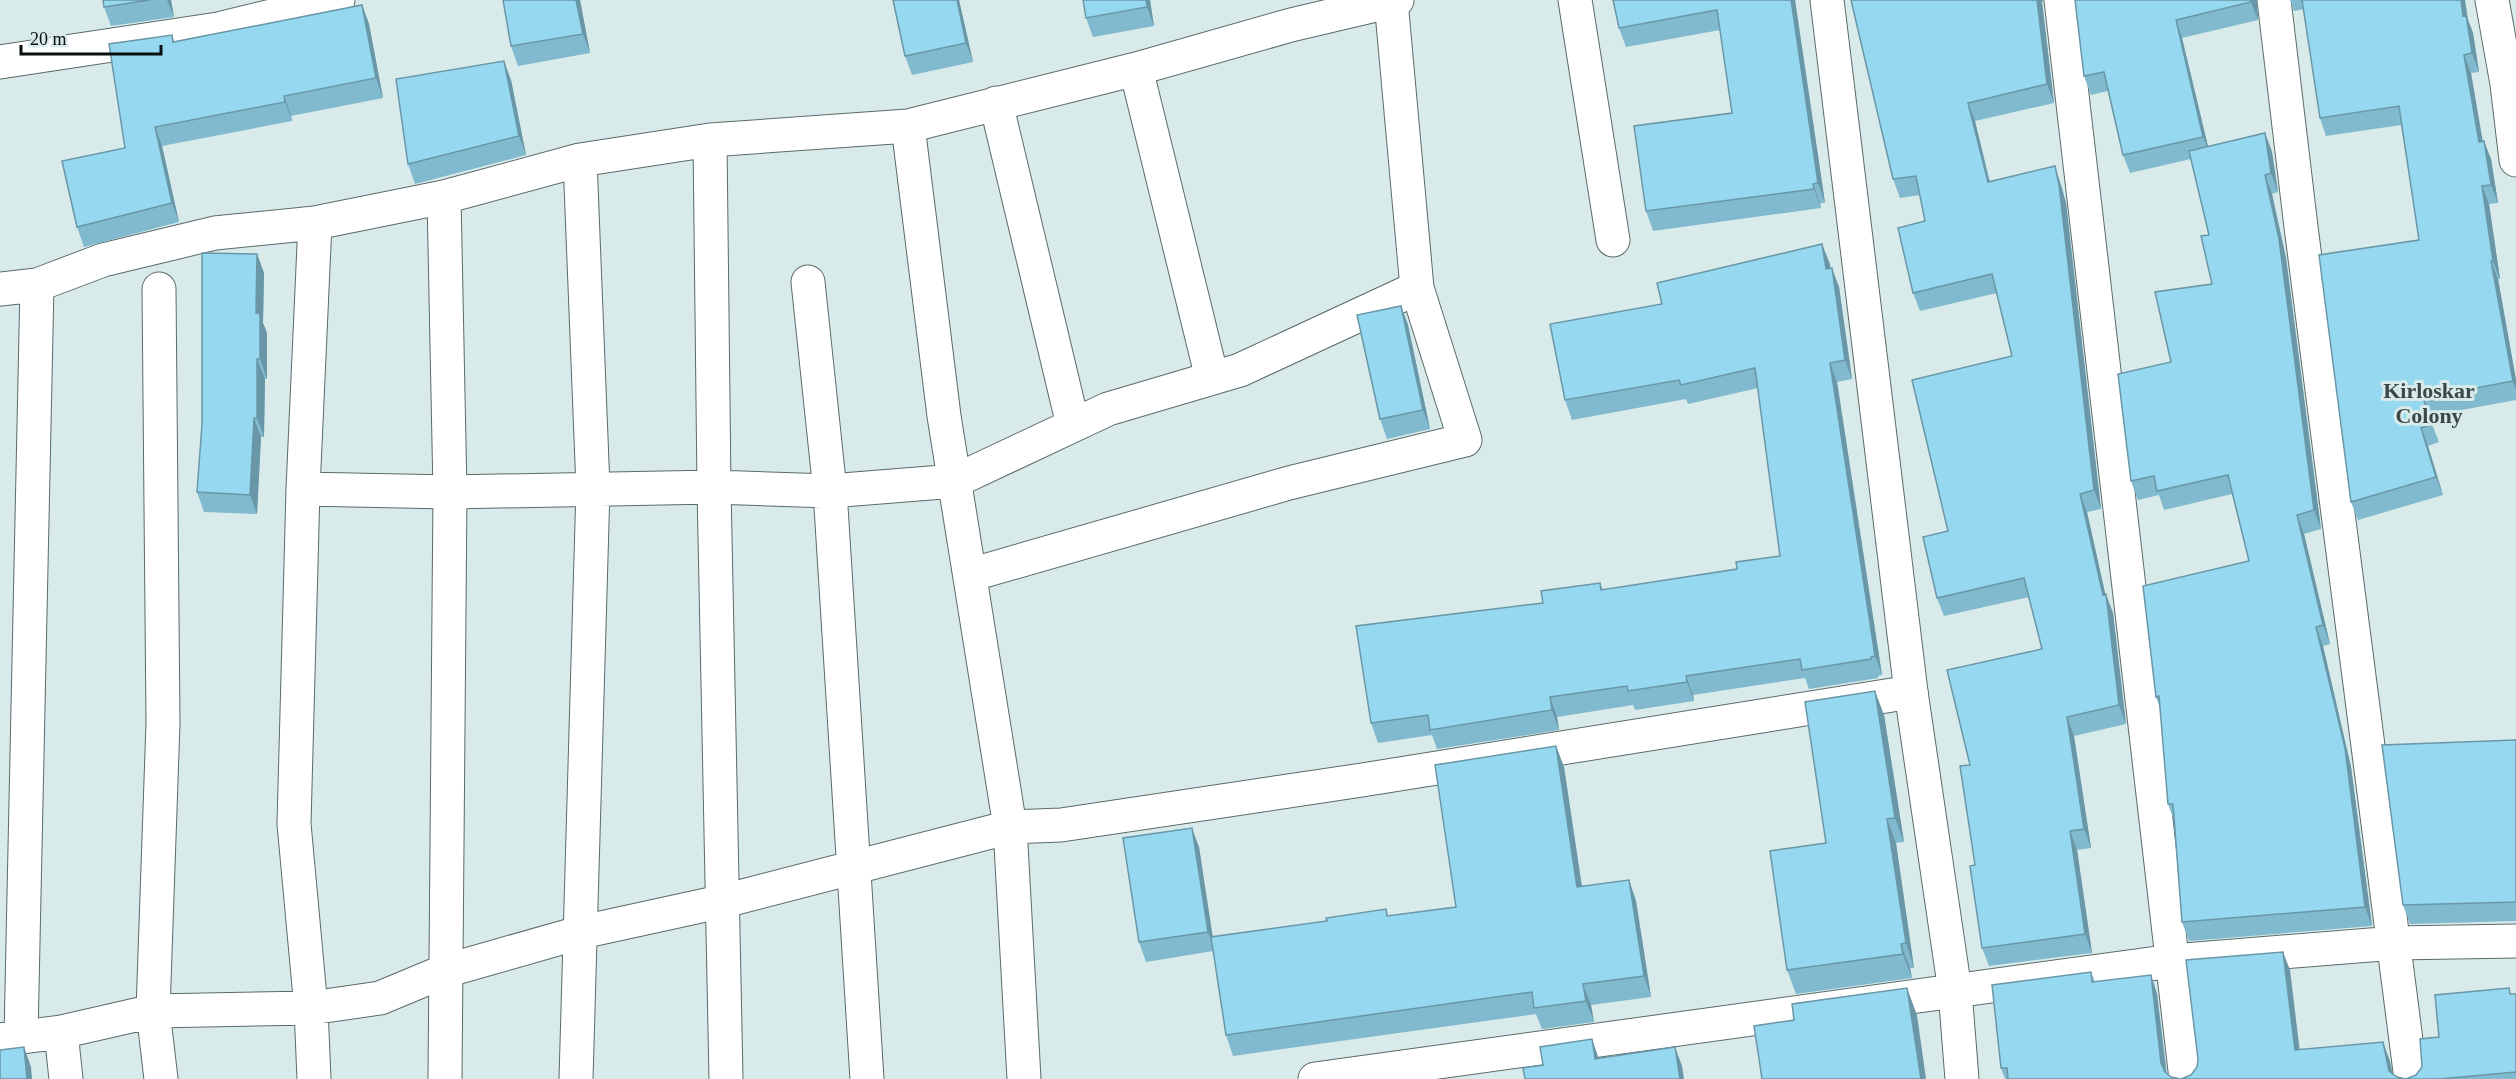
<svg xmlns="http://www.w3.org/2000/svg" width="2516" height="1079" viewBox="0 0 2516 1079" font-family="'Times New Roman',serif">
  <rect width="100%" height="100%" fill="#d9eaea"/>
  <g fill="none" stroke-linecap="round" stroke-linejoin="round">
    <!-- street casing -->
    <g stroke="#5b6a6a" stroke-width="35">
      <path id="street" d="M1575 0 1613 240
        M2061 0 2186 1079
        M2274 0 2301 227 2411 1079
        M2492 0 2507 84 2516 160
        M1391 1 1417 288
        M0 62 218 29 338 0
        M1136 69 1212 378
        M996 103 1073 425
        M908 126 944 416 1010 827 1024 1079
        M710 140 714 487 726 1079
        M444 197 450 492 445 1079
        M808 282 830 491 867 1079
        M0 289 37 285 103 260 215 233 315 223 444 197 580 160 710 140 908 126 1136 69 1291 25 1397 0
        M159 289 163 723 153 1011 161 1079
        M303 489 450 492 714 487 830 491 955 481 1108 409 1240 370 1417 288 1465 440 1289 483 970 575
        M61 1032 66 1079
        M21 1036 37 285
        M0 1040 61 1032 153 1011 311 1008 380 998 445 971 582 932 724 901 1010 827 1061 825 1362 780 1911 692
        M314 1079 311 1008 294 824 303 489 315 223
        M576 1079 593 488 580 160
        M1315 1079 2172 961 2395 943 2516 941"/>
    </g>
    <!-- secondary casing -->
    <g stroke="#5b6a6a" stroke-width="35">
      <path id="secondary" d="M1827 0 1911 692 1955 991 1962 1079"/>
    </g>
    <!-- street -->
    <use href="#street" stroke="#fff" stroke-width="33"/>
    <!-- secondary -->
    <use href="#secondary" stroke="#fff" stroke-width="33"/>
  </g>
  <!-- wall -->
  <path fill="#81bace" d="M103 0H171L174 17 111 26 104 7Z
    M580 0 590 53 518 66 511 46Z
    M959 0 973 62 912 75 905 56Z
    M1083 0H1150L1154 26 1093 37 1086 18Z
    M1613 0H1795L1825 203H1820L1821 208 1653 231 1646 211 1732 113 1720 30 1626 47 1619 28Z
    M1851 0H2043L2042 2 2054 103 1975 121 1990 182 2061 185 2066 203 2101 509 2087 512 2105 594 2113 613 2126 724 2074 736 2091 848 2077 850 2092 953 1989 966 1982 948 1975 865 1970 765 2042 649 2029 597 1944 616 1937 598 1948 531 2012 356 1997 293 1920 311 1913 293 1925 221 1920 195 1900 198 1893 179Z
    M2075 0H2257L2258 20 2182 38 2208 146 2265 133 2272 152 2278 192 2272 194 2286 258 2321 529 2304 534 2330 644 2323 646 2351 767 2372 926 2189 941 2182 922 2174 820 2168 804 2160 708 2156 697 2249 561 2232 494 2164 510 2159 495 2138 500 2131 481 2171 362 2212 284 2209 235 2191 159 2130 173 2123 155 2108 91 2091 95 2084 76Z
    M2290 0H2465L2468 20 2473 33 2479 72 2471 73 2482 141 2491 159 2498 203 2489 204 2500 279H2498L2516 380V400L2429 416 2439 442 2428 446 2443 495 2358 520 2351 502 2419 240 2401 125 2326 136 2320 118 2304 9 2294 11Z
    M362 5 369 24 383 98 291 116 292 121 162 146 179 222 84 247 77 227 125 148 172 35 174 42Z
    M511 80 526 155 415 184 408 164Z
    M257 254 264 273 263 323 267 333V379H265L264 437H261L257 514 204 512 197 492Z
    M1830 264V268L1839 287 1852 379 1837 382 1882 675 1878 676V678L1809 689 1805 678 1693 695 1694 701 1635 710 1633 705 1557 717 1559 730 1437 749 1432 735 1378 743 1371 723 1543 603 1600 583 1603 590 1737 569 1780 556 1758 388 1688 404 1686 399 1572 420 1565 400 1662 304Z
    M1401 306 1408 325 1430 429 1387 439 1380 419Z
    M1884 715 1904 842 1896 843 1914 968H1910L1912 978 1796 994 1787 970 1826 843Z
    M2516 740V921L2410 924 2403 905Z
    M1556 746 1564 767 1582 887 1629 880 1636 901 1651 997 1591 1005 1594 1022 1542 1029 1536 1014 1233 1056 1226 1035 1213 951 1146 962 1139 942 1199 847 1212 937 1327 921 1386 909 1388 916 1456 907Z
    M2091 972 2095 982 2151 975 2157 994 2167 1074 2171 1077 2181 1079H2005L2001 1068Z
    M2512 994H2516V1079H2406L2416 1075 2422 1067 2439 1037Z"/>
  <!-- shaded-wall -->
  <path fill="#6997a7" d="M167 0H171L174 17Z
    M576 0H580L590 53 583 34Z
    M957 0H959L973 62 966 43Z
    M1146 0H1150L1154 26 1147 7Z
    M1791 0H1795L1825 203 1818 183Z
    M2037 0H2043L2042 2 2054 103 2047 84Z
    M2251 0H2257L2258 20 2251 2Z
    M2461 0H2465L2468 20 2473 33 2479 72 2472 53 2463 16Z
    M362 5 369 24 383 98 376 78Z
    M2176 20 2182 38 2210 155 2203 137Z
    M2464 55 2471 73 2486 160 2479 142Z
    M504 61 511 80 526 155 519 136Z
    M284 96 291 116 292 121 285 102Z
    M1968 103 1975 121 1994 201 1988 182Z
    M155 127 162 146 179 222 172 203Z
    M2265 133 2272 152 2278 192 2271 173Z
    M2484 141 2491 159 2498 203 2491 185Z
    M2055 166 2061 185 2066 203 2101 509 2094 490Z
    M2265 175 2272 194 2286 258 2321 529 2314 510Z
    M1813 184 1820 203 1821 208 1814 189Z
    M2482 186 2489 204 2500 279 2493 261Z
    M1822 244 1830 264 1833 288 1826 269Z
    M257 254 264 273 263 323 267 333V379L260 359 256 313Z
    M2491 261 2498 279 2516 380V390L2513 381Z
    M1832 268 1839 287 1852 379 1845 360Z
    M1401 306 1408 325 1430 429 1423 410Z
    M257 359 265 379 264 437 257 418Z
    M1830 363 1837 382 1882 675 1875 656Z
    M254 418 261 437 257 514 250 495Z
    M2421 428 2428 446 2443 495 2436 477Z
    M2080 494 2087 512 2108 606 2106 594 2113 613 2126 724 2119 705 2103 595Z
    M2297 515 2304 534 2330 644 2323 625Z
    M2316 627 2323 646 2351 767 2372 926 2365 907Z
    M1686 676 1693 695 1694 701 1687 682Z
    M1875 691 1884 715 1904 842 1895 818Z
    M1550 697 1557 717 1559 730 1552 710Z
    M2067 717 2074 736 2091 848 2084 829Z
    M1556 746 1564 767 1585 908 1577 887Z
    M1887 819 1896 843 1914 968 1906 943Z
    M1192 828 1199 847 1215 951 1208 932Z
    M2070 831 2077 850 2092 953 2085 934Z
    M1629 880 1636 901 1651 997 1644 976Z
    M1901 944 1910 968 1912 978 1903 954Z
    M2283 952 2290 970 2302 1069 2295 1050Z
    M2151 975 2157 994 2167 1079 2161 1063Z
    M1583 984 1591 1005 1594 1022 1586 1001Z
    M1907 988 1917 1015 1926 1079H1921Z
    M1592 1039 1599 1059H1595Z
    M2383 1042 2390 1061 2394 1079 2389 1071Z
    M24 1047 31 1067 32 1079H27Z
    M1675 1047 1682 1066 1684 1079H1680Z"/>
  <!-- building -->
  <path fill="#96d8ef" stroke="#6997a7" stroke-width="1.5" d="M103 0H150L104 7Z
    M503 0H576L583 34 511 46Z
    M893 0H957L966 43 905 56Z
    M1083 0H1146L1147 7 1086 18Z
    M1613 0H1791L1818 183 1813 184 1814 189 1646 211 1634 126 1732 113 1717 10 1619 28Z
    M1851 0H2037L2047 84 1968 103 1988 182 2055 166 2059 185 2094 490 2080 494 2103 595 2106 594 2119 705 2067 717 2084 829 2070 831 2085 934 1982 948 1970 866 1975 865 1960 766 1970 765 1947 670 2042 649 2024 578 1937 598 1923 537 1948 531 1912 380 2012 356 1992 274 1913 293 1898 228 1925 221 1916 176 1893 179Z
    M2075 0H2251V2L2176 20 2203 137 2123 155 2104 72 2084 76Z
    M2302 0H2461L2463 16 2466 15 2472 53 2464 55 2479 142 2484 141 2491 185 2482 186 2493 261H2491L2513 381 2423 398 2432 424 2421 428 2436 477 2351 502 2319 255 2419 240 2399 106 2320 118Z
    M362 5 376 78 284 96 285 102 155 127 172 203 77 227 62 161 125 148 109 44 172 35 173 42Z
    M504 61 519 136 408 164 396 79Z
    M2265 133 2271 173 2265 175 2279 239 2314 510 2297 515 2323 625 2316 627 2345 748 2365 907 2182 922 2173 804H2168L2159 696 2156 697 2143 586 2249 561 2228 475 2157 491 2154 476 2131 481 2118 374 2171 362 2155 292 2212 284 2201 236 2209 235 2189 151Z
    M1822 244 1826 269 1832 268 1845 360 1830 363 1875 656 1871 657V659L1802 670 1800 659 1686 676 1687 682 1628 691 1627 686 1550 697 1552 710 1430 730 1428 715 1371 723 1356 626 1543 603 1541 591 1600 583 1601 590 1737 569 1736 562 1780 556 1755 368 1681 385 1679 380 1565 400 1550 324 1662 304 1657 283Z
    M202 253 257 254 256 313 260 314V359H257V418H254L250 495 197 492 202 424Z
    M1401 306 1423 410 1380 419 1357 315Z
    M1875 691 1895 818 1887 819 1906 943 1901 944 1903 954 1787 970 1770 851 1826 843 1805 702Z
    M2516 740V902L2403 905 2382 745Z
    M1556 746 1577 887 1629 880 1644 976 1583 984 1586 1001 1534 1008 1532 992 1226 1035 1211 937 1327 921 1326 918 1386 909 1387 916 1456 907 1435 765Z
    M1192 828 1208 932 1139 942 1123 838Z
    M2283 952 2295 1050 2383 1042 2389 1071 2397 1077 2406 1079H2181L2191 1075 2197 1067 2198 1059 2186 960Z
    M2091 972 2092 982 2151 975 2161 1063 2165 1072 2171 1077 2181 1079H2008L2007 1068H2001L1992 985Z
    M1907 988 1921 1079H1762L1754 1026 1794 1020 1792 1004Z
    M2509 988 2510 994H2516V1072L2439 1079H2406L2416 1075 2422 1067 2420 1039 2439 1037 2435 995Z
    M1592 1039 1595 1059 1675 1047 1680 1079H1525L1523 1068 1543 1065 1540 1047Z
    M24 1047 27 1079H0V1050Z"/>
  <g text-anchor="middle" stroke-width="6" stroke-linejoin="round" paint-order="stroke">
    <!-- neighbourhood labels -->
    <g font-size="22" font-weight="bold" fill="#3a4848" stroke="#d9eaea">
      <text x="2429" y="398">Kirloskar<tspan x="2429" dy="25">Colony</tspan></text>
    </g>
  </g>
  <!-- scale -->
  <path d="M21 45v9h140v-9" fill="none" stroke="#090f0f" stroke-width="3"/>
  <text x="30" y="45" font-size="18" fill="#090f0f" stroke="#d9eaea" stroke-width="4.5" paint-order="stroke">20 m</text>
</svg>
